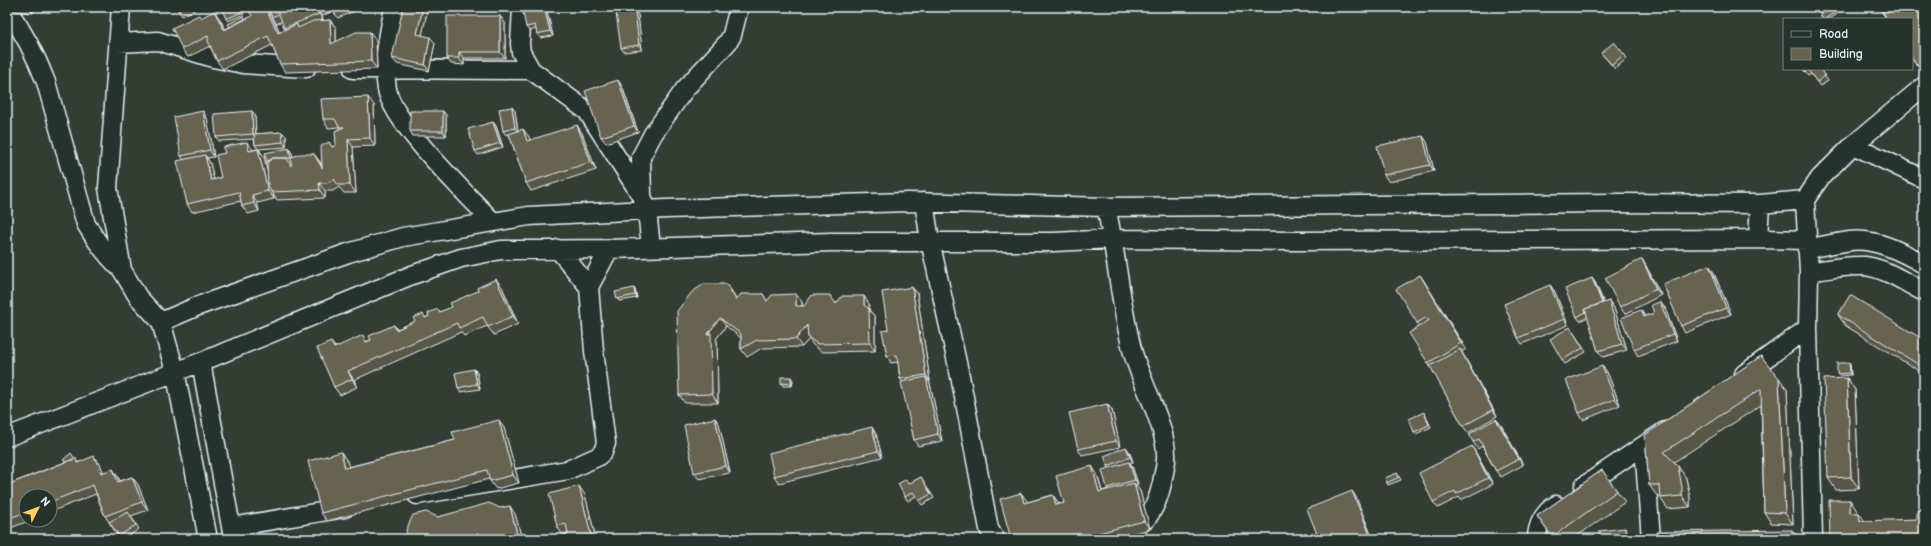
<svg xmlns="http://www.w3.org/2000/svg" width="1931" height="546" viewBox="0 0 1931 546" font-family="'Balsamiq Sans',sans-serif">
  <rect width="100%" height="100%" fill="#333d34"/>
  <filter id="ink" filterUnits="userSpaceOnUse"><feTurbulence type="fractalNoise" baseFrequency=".025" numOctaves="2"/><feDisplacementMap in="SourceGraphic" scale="8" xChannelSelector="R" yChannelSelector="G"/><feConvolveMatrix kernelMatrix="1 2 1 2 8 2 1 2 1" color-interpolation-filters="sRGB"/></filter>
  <g filter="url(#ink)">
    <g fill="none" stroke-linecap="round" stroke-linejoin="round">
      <!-- minor casing -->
      <g stroke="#e8f1f8" stroke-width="21">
        <path id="minor" d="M121 7 108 188 122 270 138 297 161 322
          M394 7C389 34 382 62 387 89 392 123 467 194 493 222
          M522 7 520 44 521 52 531 70 587 111 641 195
          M7 9C23 31 36 56 46 82L86 224C96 241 107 256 122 270
          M118 43 158 41 213 58 243 64 306 68
          M353 69 531 70
          M1853 145 1924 179
          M924 202 930 241 960 376 989 529 995 539
          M1758 239 1760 204
          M651 248 647 210 642 196 641 157 653 134 685 89 728 42 732 35 739 7
          M558 249 589 287
          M1807 249C1821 246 1836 243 1850 241 1876 238 1902 252 1924 264
          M1809 272C1827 269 1846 265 1865 266 1885 268 1906 283 1924 292
          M201 362 233 538
          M1744 374 1808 328
          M7 437 201 362 412 275 461 258 501 250 609 249 832 242H1054L1113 239 1297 241 1758 239 1806 240
          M1644 447 1651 539
          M1584 486 1665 431
          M417 495 568 470 597 457 603 452 606 443 594 351 589 287 609 249
          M231 527 345 508
          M208 539 175 371 161 322 198 306 348 253 403 237 529 216 666 209 909 202 1106 207 1619 203 1760 204 1805 200
          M1093 539C1109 535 1131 532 1144 521 1154 511 1159 497 1162 483 1163 475 1166 467 1166 459 1168 429 1141 382 1133 353 1120 305 1117 255 1106 207
          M1537 539C1537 525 1544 512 1556 505
          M1813 539 1808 328 1809 272 1805 200 1820 178 1853 145 1924 86"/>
      </g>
      <!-- highway casing -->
      <g stroke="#e8f1f8" stroke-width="25">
        <path id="highway" d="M1893 7 1901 19
          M1913 7 1924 24
          M1912 36 1924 55"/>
      </g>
      <!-- minor -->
      <use href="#minor" stroke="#26332d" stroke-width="18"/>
      <!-- highway -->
      <use href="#highway" stroke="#706e59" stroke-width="22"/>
    </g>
    <!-- wall -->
    <path fill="#595646" stroke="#e8f1f8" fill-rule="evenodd" d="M7 7H33V13L7 10Z
      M176 7H200L182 16Z
      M241 7 244 14 228 21 226 19Z
      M269 7H364L338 18 333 11 322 16 323 20 322 21 330 20 336 28V42L370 32 376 40 377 69 285 72 280 64 272 45 223 69 217 61 210 46 188 57 182 49 199 15 201 18 220 19 225 29 246 19 271 15ZM273 18 276 24 282 21 286 30 280 32Z
      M525 7H554V8H546L553 36 540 38 537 34 536 29 529 31 526 27Z
      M1816 7H1830L1820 13Z
      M1832 7H1846V8L1830 19H1823Z
      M635 10 638 15 642 50 624 52 621 48Z
      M427 12 422 35 435 43 429 71 397 64 392 58Z
      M500 16 505 23V58H464V65L451 64 447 58Z
      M1601 53 1624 54 1627 58 1615 69Z
      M1803 69H1820L1828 81 1820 86 1811 74 1808 76Z
      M622 86 638 132 606 143 601 137Z
      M374 105 375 146 353 147 356 193H344L339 187 333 191H325V198L277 200 273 194 274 199 257 203 259 211 248 214 242 206 241 201 192 212 187 204 184 160 181 156 207 118 214 157 207 158 210 163 214 180 221 178 225 153 258 149 255 145 254 139 219 141 216 137 255 115 256 134 282 132 286 136V147L259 149 264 157 267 170 292 153 293 157 314 154 322 165 329 142 332 147 336 145 340 129 339 127 328 128 323 119Z
      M515 111 518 131 529 137 530 140 582 133 596 170 531 191 526 183 509 134 506 135 503 131Z
      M446 115V136H413L410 131Z
      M493 122 496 126 503 147 478 155 475 151Z
      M1427 142 1434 171 1389 182 1384 175Z
      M1642 259 1646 266 1661 295 1625 314 1620 307Z
      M1709 265 1713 271 1731 314 1685 333 1681 326Z
      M1420 275 1466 349 1461 352 1464 356 1497 416 1468 433 1463 426 1432 369 1428 363 1420 327 1417 323Z
      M1595 282 1604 303 1609 301 1614 308 1627 350 1603 357 1598 351 1588 317 1580 321 1577 317Z
      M727 284 737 299 763 294 767 301 802 302V306L836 303 869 304V310L875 317V351L822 352 813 345 809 339 802 347 762 348 747 357 741 349V338L726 326 716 339 717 341 718 403H685L679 395Z
      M1550 285 1555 292 1568 325 1522 344 1518 338Z
      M502 287 518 324 494 335 487 326 464 336 461 332 354 380 357 387 340 395 334 387 331 342 335 347 368 341 394 325 397 329 429 316 438 309 440 312Z
      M912 287 917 293 930 381H929L930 383 942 441 918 446 914 440 903 382 900 379 898 362 891 363 887 356 888 330Z
      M634 288 635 290 637 298 619 301 617 299Z
      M1660 302 1665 308 1677 341 1638 356 1634 349 1641 310 1645 316 1654 313Z
      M1838 315 1924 340V374L1846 326Z
      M1570 327 1586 352 1565 364 1562 360Z
      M1761 356 1787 389 1793 524 1771 523 1764 512 1761 405 1674 462 1686 478 1690 498V507L1668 509 1660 498V496H1657L1649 485 1645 435Z
      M1849 363 1850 365 1851 375 1839 376 1837 374Z
      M1602 366 1607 372 1620 405 1583 420 1579 413Z
      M474 369 477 373 480 389 461 392 458 388Z
      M1847 378 1855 390 1859 489 1836 490 1828 478Z
      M793 380 792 386H783L781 383Z
      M1107 404 1112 410 1120 447 1082 455 1078 449Z
      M1425 414 1431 427 1416 434 1414 432Z
      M715 418 719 424 730 473 699 479 694 473Z
      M1496 419 1501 425 1523 465 1501 477 1496 471 1482 446 1478 449 1473 442Z
      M504 428 519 483 496 489 490 481 489 479 327 521 321 513 347 461 348 467 455 440Z
      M876 434 882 457 779 483 774 476Z
      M1472 446 1476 453 1493 484 1461 500 1459 497 1438 508 1433 502Z
      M1129 451 1133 462 1130 463 1132 466 1138 484 1135 485 1140 491 1150 529 1112 539H1011L1021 493 1027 502 1053 495 1059 504 1064 503 1097 474 1102 491 1108 489 1107 488 1109 468 1108 466Z
      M65 462H78L100 464 103 472 118 477 120 481 132 477 138 485 148 510 131 516 139 529 124 539H120L105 516 96 494 50 512V496H26V520H31L8 529 7 528V485Z
      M1602 470 1625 502 1573 539H1553L1537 516Z
      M1397 473 1401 480 1388 485 1387 483Z
      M921 477 934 498 922 505 916 496 908 501 905 497 909 484Z
      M585 495 596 539H562L568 534V533L562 534 557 526Z
      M500 508 515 514 522 539H408L438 517Z"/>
    <!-- shaded-wall -->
    <path fill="#484639" stroke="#e8f1f8" d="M28 7H33V13Z
      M265 7H267L284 41 278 33Z
      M423 7H424L427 12 421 40 417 34Z
      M544 7 546 8 553 36 550 31Z
      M317 9 322 16 323 20 319 14Z
      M635 10 638 15 642 50 639 45Z
      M214 11 220 19 229 38 224 30Z
      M500 16 505 23V58L500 52Z
      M330 20 336 28V52L331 44Z
      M370 32 376 40 377 69 371 61Z
      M430 37 435 43 429 71 425 65Z
      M459 52 464 58V65L459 58Z
      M618 80 622 86 638 132 634 126Z
      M368 97 374 105 375 146 370 138Z
      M512 107 515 111 518 133 515 128Z
      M203 111 207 118 214 157 210 150Z
      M252 111 255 115 256 139 253 134Z
      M443 111 446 115V136L443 131Z
      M493 122 496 126 503 147 500 143Z
      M577 125 582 133 596 170 591 162Z
      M523 129 529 137 533 149 527 141Z
      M282 132 286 136V147L283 142Z
      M1423 136 1427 142 1434 171 1430 165Z
      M348 139 353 147 356 193 350 185Z
      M247 142 253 150 249 151Z
      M289 148 292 153 294 162 291 158Z
      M258 149 264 157 272 192H271L273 194 274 199 268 191Z
      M314 154 320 162 327 176 322 168Z
      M205 155 210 163 216 188 211 180Z
      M319 183 325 191V198L320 190Z
      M252 195 257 203 259 211 254 203Z
      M1642 259 1646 266 1661 295 1656 289Z
      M1709 265 1713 271 1731 314 1726 308Z
      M1420 275 1424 281 1466 349 1461 343Z
      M1592 278 1595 282 1606 310 1603 305Z
      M496 279 502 287 518 324 513 316Z
      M1550 285 1555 292 1568 325 1564 319Z
      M912 287 917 293 930 381 926 375Z
      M634 288 635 290 637 298 635 295Z
      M796 294 802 302V314L796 306Z
      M864 296 869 304V310L875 317V351L870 343 864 305Z
      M1609 301 1614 308 1627 350 1622 344Z
      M1660 302 1665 308 1677 341 1673 334Z
      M720 318 726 326 716 339 717 341 718 403 712 394 707 335Z
      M807 325 808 337 809 339 802 347 796 339Z
      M1460 349 1464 356 1497 416 1493 410Z
      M1924 361V370L1921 366Z
      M1849 363 1850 365 1851 375 1850 373Z
      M1602 366 1607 372 1620 405 1615 399Z
      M474 369 477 373 480 389 477 384Z
      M348 371 354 380 357 387 352 379Z
      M791 377 793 380 792 386 791 384Z
      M926 377 930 383 942 441 938 434Z
      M1779 378 1787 389 1793 524 1785 513Z
      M1847 378 1855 390 1859 489 1851 477Z
      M1107 404 1112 410 1120 447 1116 441Z
      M715 418 719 424 730 473 726 466Z
      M1496 419 1501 425 1523 465 1519 459Z
      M499 420 504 428 519 483 513 475Z
      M872 427 876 434 882 457 878 451Z
      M1472 446 1476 453 1493 484 1488 478Z
      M1126 447 1129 451 1133 462 1130 457Z
      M341 452 347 461 351 476 345 468Z
      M94 456 100 464 107 481 101 473Z
      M1129 462 1132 466 1138 484 1135 480Z
      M1092 466 1097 474 1104 500 1099 492Z
      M1678 466 1686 478 1690 498V507L1682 496Z
      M113 469 118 477 124 490 118 482Z
      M132 477 138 485 148 510 142 502Z
      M1134 483 1140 491 1150 529 1144 521Z
      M579 486 585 495 596 539H592Z
      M1352 491 1356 497 1373 539H1372L1371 537Z
      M1021 493 1027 501 1029 511 1024 503Z
      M1053 495 1059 504 1062 513 1056 505Z
      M1850 500 1857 511 1858 524 1850 513Z
      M510 506 515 514 522 539H521L517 534Z
      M1859 513 1867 524 1860 521Z
      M1625 528 1632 539H1626Z
      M1792 530 1799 539H1792Z"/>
    <!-- building -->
    <path fill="#676451" stroke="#e8f1f8" d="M176 7H183L178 10Z
      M228 7H240L242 12 226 19 222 9Z
      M247 7H265L278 33 297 24 298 28 313 21 330 20 331 44 356 32H370L371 61 280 64 268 36 217 61 208 41V36L182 49 172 28 199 15 201 18 214 11 224 30 252 16Z
      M269 7H323L317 9 319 14 284 28 279 14 272 17 268 8Z
      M331 7H344L333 11Z
      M403 7H423L417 34 430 37 425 65 392 58Z
      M525 7H544L550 31 537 34 535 25 526 27 522 8Z
      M1832 7H1843L1825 19H1823L1820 15Z
      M635 10 639 45 621 48 616 13Z
      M244 16 245 19 230 27 228 24Z
      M447 16H500V52H459V58H447Z
      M1614 42 1624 54 1612 65 1601 53Z
      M1803 69H1820L1825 76 1817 82 1808 70 1805 72Z
      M618 80 634 126 601 137 585 91Z
      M368 97 370 138 348 139 350 185H338L334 179 327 183H319L320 190 271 192 268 185 267 162 273 158H287L291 166V158L299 154H314L322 168 321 146 329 142 332 147 336 145 335 131 344 127H339L335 119H323L321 99Z
      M512 107 515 128 503 131 499 109Z
      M203 111 210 150 181 156 174 117Z
      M252 111 253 134 216 137 214 114Z
      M410 111H443V131H410Z
      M493 122 500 143 475 151 468 129Z
      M577 125 591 162 526 183 509 134 523 129 527 141Z
      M282 132 283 142 255 145 254 134Z
      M1423 136 1430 165 1384 175 1377 146Z
      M247 142 249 151 258 149 268 191 252 195 254 203 242 206 239 192 187 204 177 161 205 155 211 180 221 178 216 155 225 153 223 147Z
      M289 148 291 158H273L267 162 265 153Z
      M1642 259 1656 289 1620 307 1605 278Z
      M1709 265 1726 308 1681 326 1663 284Z
      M1420 275 1461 343 1428 363 1409 333 1429 320 1427 317 1417 323 1396 289Z
      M1592 278 1602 303 1585 309 1586 312 1577 317 1565 289Z
      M496 279 513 316 488 327 483 317 459 328 457 323 348 371 352 379 334 387 317 348 331 342 334 348 363 335 366 342 371 340 369 336 394 325 396 330 415 321 413 318 423 314 425 318 429 316 428 313 438 309 439 312 452 307 450 303 478 291 477 288Z
      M704 284H727L736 300 741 294H763L767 301 772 295 796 294V306H804L812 295H830L836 304 842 296H864V305L869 309 870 343 817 344 808 337 807 325 796 339 757 340 741 349V334L720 318 707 335 711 333 712 394 679 395 677 311 692 292Z
      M1550 285 1564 319 1518 338 1504 304Z
      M912 287 926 375 900 379 897 355 887 356 882 331 888 330 882 292Z
      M634 288 635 295 617 299 615 292Z
      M1850 295 1924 340V361L1921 366 1838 315Z
      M1609 301 1622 344 1598 351 1585 309Z
      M1660 302 1673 334 1634 349 1621 318 1641 310 1644 317 1654 313 1651 305Z
      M1570 327 1583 348 1562 360 1550 339Z
      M1460 349 1493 410 1463 426 1430 366Z
      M1761 356 1779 378 1785 513 1764 512 1761 389 1664 452 1678 466 1682 487V496L1660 498 1659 485H1649L1645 435Z
      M1837 363H1849L1850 373 1837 374Z
      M1602 366 1615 399 1579 413 1566 380Z
      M474 369 477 384 458 388 455 373Z
      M781 377H791V384L781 383Z
      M926 377 938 434 914 440 901 382Z
      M1847 378 1851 477 1828 478 1824 379Z
      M1107 404 1116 441 1078 449 1069 413Z
      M1424 412 1429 425 1414 432 1409 419Z
      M715 418 726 466 694 473 684 425Z
      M1496 419 1519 459 1496 471 1479 439 1473 442 1469 434Z
      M499 420 513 475 490 481 487 470 321 513 308 461 341 452 345 468 455 440 452 432Z
      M872 427 878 451 774 476 769 453Z
      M1472 446 1488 478 1456 494 1455 491 1433 502 1419 473Z
      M1126 447 1130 457 1108 466 1104 456Z
      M71 453 75 459 66 462 63 460Z
      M94 456 101 473 113 469 118 482 132 477 142 502 105 516 93 485 50 502V496H26V512L7 519V485L76 458 77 463Z
      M1129 462 1135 480 1107 488 1102 470Z
      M1092 466 1099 492 1134 483 1144 521 1076 539H1011L1000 499 1021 493 1024 503 1053 495 1056 505 1064 503 1056 476Z
      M1602 470 1617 491 1552 537 1537 516Z
      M1397 473 1399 477 1387 483 1385 478Z
      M921 477 931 494 919 501 913 492 905 497 898 484 906 479 908 484Z
      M579 486 592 539H562V536L568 534 566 524 557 526 549 494Z
      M1352 491 1371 537 1366 539H1319L1307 509Z
      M1829 500H1850V513H1859L1860 521 1917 519V511H1924V539H1830Z
      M489 503 500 508 510 506 517 534 498 539H494L489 536 488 539H408L406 530 413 515 426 512 438 517Z
      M128 512 136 525 119 536 109 522Z
      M1625 528 1626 539H1600L1599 531Z
      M1792 530V539H1657V532Z"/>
  </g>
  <!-- margin -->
  <rect width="1931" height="546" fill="none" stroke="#26332d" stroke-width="24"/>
  <rect x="12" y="12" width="1907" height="522" fill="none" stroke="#e8f1f8" stroke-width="1.5" filter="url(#ink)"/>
  <!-- legend -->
  <rect x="1783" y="18" width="130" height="52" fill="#26332d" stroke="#747f7e"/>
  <rect x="1791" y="31" width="20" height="6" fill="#26332d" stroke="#747f7e"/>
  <text x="1819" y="38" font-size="12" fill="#e8f1f8">Road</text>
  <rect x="1791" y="48" width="20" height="12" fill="#676451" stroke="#747f7e"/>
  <text x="1819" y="58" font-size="12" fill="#e8f1f8">Building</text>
  <!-- north arrow -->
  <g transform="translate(38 508) rotate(48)"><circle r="19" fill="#26332d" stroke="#747f7e"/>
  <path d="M0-3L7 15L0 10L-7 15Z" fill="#ffd166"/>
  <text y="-6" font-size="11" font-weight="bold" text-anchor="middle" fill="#e8f1f8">N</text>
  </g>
</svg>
